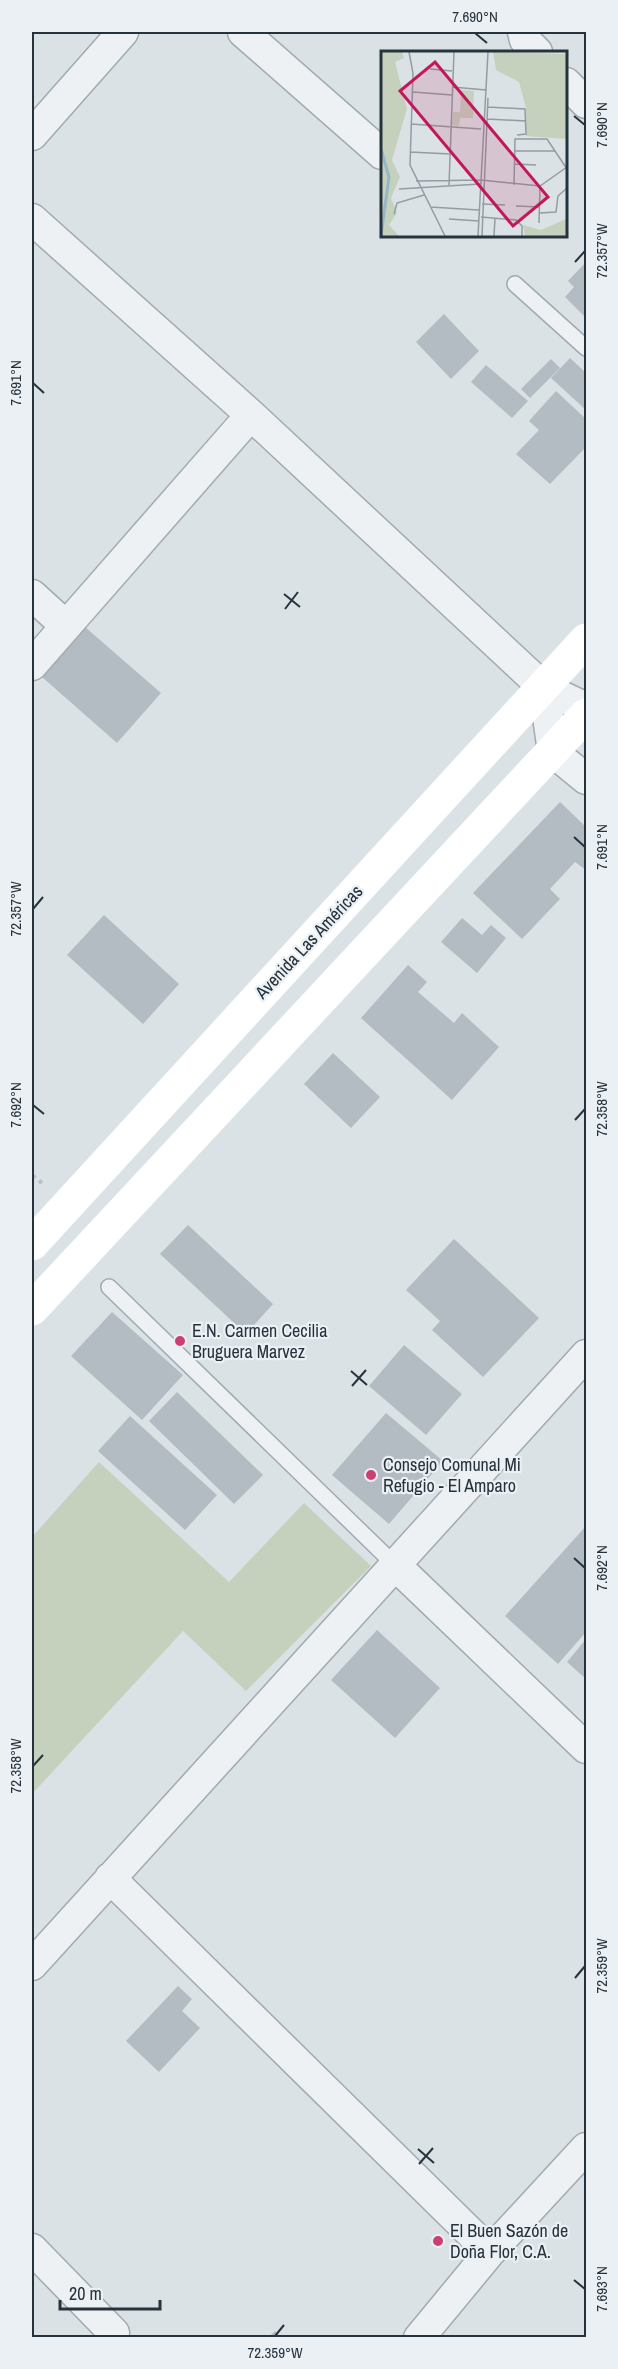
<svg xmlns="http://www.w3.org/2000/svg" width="618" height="2369" viewBox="0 0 618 2369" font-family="'Archivo Narrow',sans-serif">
  <rect width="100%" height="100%" fill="#dbe2e6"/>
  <!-- green -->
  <path fill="#c5d0bd" d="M99 1462 229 1582 304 1503 371 1566 246 1691 183 1631 32 1794V1537Z"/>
  <!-- building -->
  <path fill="#b3bcc2" d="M586 262V318L565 297 574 287 568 281Z
    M444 314 479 351 451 379 416 342Z
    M570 358 586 373V410L551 378Z
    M551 359 560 368 530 398 521 389Z
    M486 365 528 401 512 418 471 382Z
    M556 391 586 419V447L550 484 516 454 539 430 529 421Z
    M85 627 161 693 117 743 42 677Z
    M560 802 586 827V870L575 862 550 889 560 899 522 939 473 893Z
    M104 915 179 984 143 1024 67 955Z
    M462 918 482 935 491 925 506 938 477 973 441 942Z
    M408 965 427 982 418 992 454 1023 462 1013 499 1047 452 1100 361 1018Z
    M333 1053 380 1097 351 1128 304 1084Z
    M188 1225 273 1304 246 1334 160 1254Z
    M454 1239 539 1318 483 1377 432 1330 440 1321 406 1290Z
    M112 1312 183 1375 142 1420 71 1356Z
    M404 1345 462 1394 426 1435 369 1386Z
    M177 1392 263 1475 234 1504 149 1421Z
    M386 1413 443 1461 389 1524 332 1475Z
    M130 1416 217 1495 185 1530 98 1451Z
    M586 1526V1632L558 1664 505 1616Z
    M377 1630 440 1688 395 1738 331 1680Z
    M586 1639V1679L567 1662Z
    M178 1986 192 1999 182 2011 200 2028 159 2072 126 2041Z
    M275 2331 282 2338H268Z"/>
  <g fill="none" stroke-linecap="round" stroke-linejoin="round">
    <!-- lane casing -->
    <g stroke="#a1aab0" stroke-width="18">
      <path id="lane" d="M515 284 586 348
        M109 1287 394 1564"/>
    </g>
    <!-- street casing -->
    <g stroke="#a1aab0" stroke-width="33">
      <path id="street" d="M243 32 382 154
        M523 32 525 40 537 52
        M566 83 586 103
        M32 135 123 32
        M32 219 251 415 544 688 553 752 586 779
        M32 595 66 626
        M32 665 251 415
        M544 688 586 708
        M394 1564 586 1748
        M110 1878 490 2252
        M32 1965 586 1355
        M32 2249 114 2333
        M419 2338 490 2252 586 2148"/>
    </g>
    <!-- path -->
    <path stroke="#babfc4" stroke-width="4" stroke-dasharray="4.5 4.5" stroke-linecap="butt" d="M32 1175 42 1183"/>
    <!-- lane -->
    <use href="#lane" stroke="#eef1f4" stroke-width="15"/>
    <!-- street -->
    <use href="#street" stroke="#eef1f4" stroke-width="30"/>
    <!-- secondary -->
    <path stroke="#fff" stroke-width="33" d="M32 1244 586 640
      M32 1309 586 715"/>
  </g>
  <!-- ticks -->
  <path fill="none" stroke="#26323c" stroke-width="2" d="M475 33 487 43M574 116 585 125M575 262 585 251M33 383 44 393M284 594 300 607M285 609 298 592M574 837 585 847M33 909 43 897M33 1105 44 1114M575 1120 585 1109M351 1371 367 1385M352 1386 366 1370M574 1558 585 1568M33 1766 43 1755M575 1978 585 1966M418 2149 434 2163M419 2164 433 2148M574 2280 585 2289M275 2336 284 2325"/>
  <!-- markers -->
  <g fill="#cc3f72" stroke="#ebf0f4" stroke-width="2">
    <circle cx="180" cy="1341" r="6"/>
    <circle cx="371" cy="1475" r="6"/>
    <circle cx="438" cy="2241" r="6"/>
  </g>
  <g text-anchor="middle" stroke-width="4.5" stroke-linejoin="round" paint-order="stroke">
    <!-- street labels -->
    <g font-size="18" fill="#26323c" stroke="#ebf0f4">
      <text transform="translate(309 942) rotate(-47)" y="6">Avenida Las Américas</text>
    </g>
    <!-- poi labels -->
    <g font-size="18" fill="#26323c" stroke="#ebf0f4" text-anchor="start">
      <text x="192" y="1337">E.N. Carmen Cecilia<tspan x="192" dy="21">Bruguera Marvez</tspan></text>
      <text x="383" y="1471">Consejo Comunal Mi<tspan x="383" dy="21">Refugio - El Amparo</tspan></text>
      <text x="450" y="2237">El Buen Sazón de<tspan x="450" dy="21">Doña Flor, C.A.</tspan></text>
    </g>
  </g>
  <!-- overview -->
  <g transform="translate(381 51)">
    <rect width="186" height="186" fill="#dbe2e6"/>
    <path d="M0 1H21L23 7 14 11 26 58 11 109 19 126 10 147 16 162 8 174 18 185H0ZM112 1 186 3V88L145 85V57L138 31 115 19ZM80 39 93 40 92 67H79L78 75 71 74 72 61H79ZM185 168 186 185H144L142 174 160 179Z" fill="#c5d0bd"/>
    <path fill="none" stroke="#96b7c6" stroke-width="3" d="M0 98 8 126 0 185"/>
    <path fill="none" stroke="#939ca2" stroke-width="1.5" d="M28 1 32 22 29 114 64 185M49 18 71 20M71 36 105 39M32 41 71 44M107 56 144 58 145 83 136 84M106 68 145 70M30 73 100 78M134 100H174M29 101 69 103M134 113 155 114M35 130 100 129 159 135 186 116M68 134 73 1M133 134 134 88H166L186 118M18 138 99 133M101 153 124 154M135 155 159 156M49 156 98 159M159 162 175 161 177 145 186 137M13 163 16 152 43 144M100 166 135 169 141 175V185M68 168 98 170M158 172 159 135M97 185 107 1M101 185 107 47M113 185 114 167"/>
    <path fill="#c2185b" fill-opacity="0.15" stroke="#c2185b" stroke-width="3" d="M54 11 167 146 132 175 19 40Z"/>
    <rect width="186" height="186" fill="none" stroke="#26323c" stroke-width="3"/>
  </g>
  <!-- border -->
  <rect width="618" height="2369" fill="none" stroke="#ebf0f4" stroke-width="66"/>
  <!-- scale -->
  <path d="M60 2300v9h100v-9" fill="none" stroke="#26323c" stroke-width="3"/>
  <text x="69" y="2300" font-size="18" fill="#26323c" stroke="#ebf0f4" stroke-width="4.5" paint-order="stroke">20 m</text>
  <rect x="33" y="33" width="552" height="2303" fill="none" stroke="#26323c" stroke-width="2"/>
  <g font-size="15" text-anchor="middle" fill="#26323c">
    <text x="475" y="22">7.690°N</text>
    <text transform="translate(602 125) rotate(-90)" y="5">7.690°N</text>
    <text transform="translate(602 251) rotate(-90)" y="5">72.357°W</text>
    <text transform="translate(16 383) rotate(-90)" y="5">7.691°N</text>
    <text transform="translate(602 847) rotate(-90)" y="5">7.691°N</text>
    <text transform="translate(16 909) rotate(-90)" y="5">72.357°W</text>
    <text transform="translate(16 1105) rotate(-90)" y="5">7.692°N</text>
    <text transform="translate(602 1109) rotate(-90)" y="5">72.358°W</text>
    <text transform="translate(602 1568) rotate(-90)" y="5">7.692°N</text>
    <text transform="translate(16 1766) rotate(-90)" y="5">72.358°W</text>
    <text transform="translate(602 1966) rotate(-90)" y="5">72.359°W</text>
    <text transform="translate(602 2289) rotate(-90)" y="5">7.693°N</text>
    <text x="275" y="2358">72.359°W</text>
  </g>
</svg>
